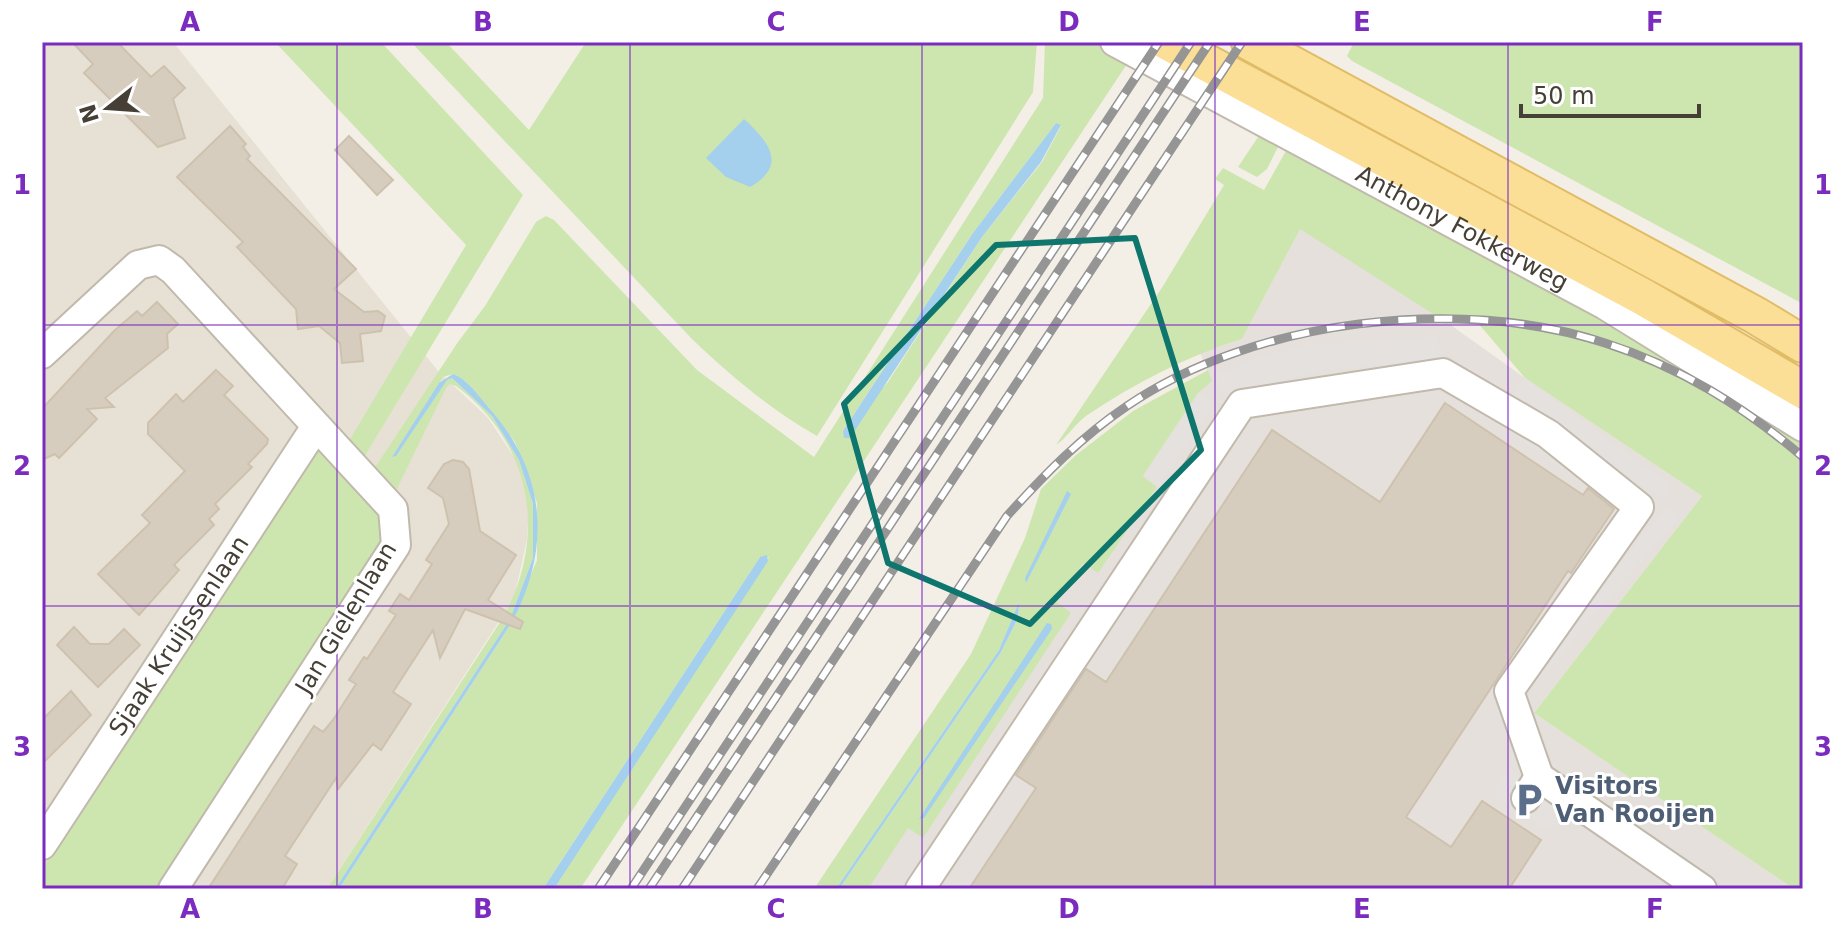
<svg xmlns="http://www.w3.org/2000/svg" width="1845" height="931" viewBox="0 0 1845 931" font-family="'DejaVu Sans',sans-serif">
  <rect width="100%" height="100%" fill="#f3efe6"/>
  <!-- residential -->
  <path fill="#e6e1d4" d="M42 42H173L438 371 488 418 516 460 523 480 529 504 527 539 514 598 327 889H42Z"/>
  <!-- industrial -->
  <path fill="#e5e0db" d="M1300 228 1431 311 1525 378 1702 496 1534 713 1794 889H863L1209 374 1200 353 1242 339Z"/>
  <!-- green -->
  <path fill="#cde6b0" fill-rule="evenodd" d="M275 42H381L523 195 361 462 346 446 466 245Z
    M411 42H446L529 130 586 42H1037L1033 92 817 436C770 409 732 377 692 339Z
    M1045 42H1094L1129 61 580 889H554L769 557H760L543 889H339L512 622 537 560V503L515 442 466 382 453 374 443 377 392 457 447 380 452 378 492 416 519 460 533 504V558L510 619 335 889H327L502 619C548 538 533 443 456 386L450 384 446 388 394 495 372 472 458 342 485 306 536 222 546 216 554 220 697 370 814 457 1043 98ZM1056 123 1061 126 1042 162 982 237 888 382 843 431 973 233Z
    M1354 42H1803V304L1352 61 1347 56Z
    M1258 137 1279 145 1267 169 1257 177 1238 167Z
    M1287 149 1663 349 1803 437V889H1794L1534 713 1702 496 1525 378 1477 322 1444 321 1300 229 1242 339C1185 357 1135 383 1086 416 1075 424 1066 439 1056 445L1163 286 1224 185 1215 179 1223 168 1264 190Z
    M1208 370 1212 381 1198 393 1143 476 1157 487 1098 573 1083 563 1057 602 1071 613 923 838 908 828 868 889H839L1001 652 1018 618 1019 602 999 650 836 889H814L971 654 1025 538 1041 489 1076 455 1133 411Z
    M311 450 327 452 383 513 382 546 159 889H42V869Z"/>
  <!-- parking -->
  <path fill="#e4e1de" d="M1438 336 1440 361 1322 370 1222 396 1215 375 1264 356 1313 344Z
    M1525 378 1671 485 1663 499 1510 396Z
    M1198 393 1214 404 1157 487 1143 476Z
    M1455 396 1579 468 1571 475Z
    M1667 506 1680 516 1538 681 1522 682Z
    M1509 768 1566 805 1549 832 1492 794Z"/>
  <!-- water -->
  <path fill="#a4d0ee" d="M744 119C769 142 788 165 750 187L726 177 706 158Z
    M1056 123 1061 125 1041 162 982 237 850 438H844L843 431 973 233Z
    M453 374C468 380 477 394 488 407 546 471 552 547 512 622L339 889H335L510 619 533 558V504L519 460 492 416 452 378 447 380 396 456 392 457 439 383Z
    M1067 491 1071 494 1026 583 1025 578Z
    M767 555 768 561 554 889H543L760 557Z
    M1019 602 1018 618 1001 652 839 889H836L999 650Z
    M1047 623 1051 624 1052 629 924 818 919 819Z"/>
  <!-- building -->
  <path fill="#d7cdbf" stroke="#cec2af" stroke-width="2" d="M72 42H117L151 77 164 66 185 88 173 99 185 138 158 147 84 73 93 64Z
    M230 126 246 144 243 147 250 156 247 159 356 269 334 289 364 312 378 311 385 316 381 331 360 334 363 361 342 363 340 343 319 326 298 329 296 309 237 247 243 242 177 177Z
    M349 136 393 180 377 195 335 150Z
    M157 302 178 324 167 334 168 348 105 398 114 407 87 409 97 419 59 458 55 454 42 460V409L114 331 137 311 142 316Z
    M216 370 233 386 224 395 268 439 267 444 248 464 252 467 215 504 219 509 209 519 214 525 174 565 179 570 139 615 98 574 150 523 142 515 185 471 148 434V423L176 394 183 402Z
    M1445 403 1583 495 1588 488 1614 509 1571 573 1568 571 1406 817 1451 847 1482 801 1541 840 1509 889H969L1036 788 1016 775 1086 669 1106 682 1272 430 1380 502Z
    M453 460 463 462 469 469 480 531 516 555 488 600 523 622 520 629 465 609 440 658 433 630 393 692 411 704 381 750 373 744 338 789 336 778 285 856 297 864 282 889H208L314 726 323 732 333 720 356 684 349 680 364 657 367 659 396 615 389 611 400 594 409 600 432 564 426 560 449 524 443 498 428 488 444 464Z
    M74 627 90 644H109L124 629 140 645 98 687 57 645Z
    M71 691 91 715 42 764V720Z"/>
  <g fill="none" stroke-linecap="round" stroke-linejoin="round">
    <!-- minor casing -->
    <g stroke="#c1b9ac" stroke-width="32">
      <g id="minor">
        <path id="s1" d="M1115 42 1605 305 1803 427"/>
        <path d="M42 354 138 265 159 260 173 270 393 509 396 545 173 889"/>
        <path d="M1526 798 1539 777 1702 889"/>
        <path id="s2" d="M42 845 315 428"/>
        <path d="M920 889 1242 404 1443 373 1548 434 1639 507 1509 691 1539 777"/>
      </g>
    </g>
    <!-- major casing -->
    <g stroke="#e0bc66" stroke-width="40">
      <path id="major" d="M1168 42 1643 297 1803 390
        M1250 42 1755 315 1803 344"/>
    </g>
    <!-- minor -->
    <use href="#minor" stroke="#fff" stroke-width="28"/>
    <!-- major -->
    <use href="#major" stroke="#fbdf96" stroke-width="36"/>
    <!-- rail casing -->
    <g stroke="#959595" stroke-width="9">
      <path id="rail" d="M598 889 1159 42
        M631 889 1191 42
        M649 889 1210 42
        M682 889 1242 42
        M757 889 1007 516C1044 475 1081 437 1127 406 1254 319 1460 295 1605 343 1680 367 1743 406 1803 457"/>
    </g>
    <!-- rail -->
    <use href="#rail" stroke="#fff" stroke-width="6" stroke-dasharray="18" stroke-linecap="butt"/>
  </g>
  <!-- marked area -->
  <path fill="none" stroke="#0f766e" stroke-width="6" stroke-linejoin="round" d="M1135 238 1201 450 1030 624 888 563 844 404 996 245Z"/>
  <!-- grid -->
  <path fill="none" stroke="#7b2cbf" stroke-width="2" stroke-opacity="0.55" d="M337 42V889M630 42V889M922 42V889M1215 42V889M1508 42V889M42 325H1803M42 606H1803"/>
  <!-- icons -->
  <defs>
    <g id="parking-bare" transform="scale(2.76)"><path d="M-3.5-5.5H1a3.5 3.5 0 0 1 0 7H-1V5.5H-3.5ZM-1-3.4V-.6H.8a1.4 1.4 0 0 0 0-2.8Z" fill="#5c6f8a" stroke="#fff" stroke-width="2.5" paint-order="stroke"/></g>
  </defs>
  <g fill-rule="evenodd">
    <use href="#parking-bare" x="1529" y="800"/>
  </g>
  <g text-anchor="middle" stroke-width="6" stroke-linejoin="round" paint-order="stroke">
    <!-- street labels -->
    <g font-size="24" fill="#453f36" stroke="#fff">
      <text dy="8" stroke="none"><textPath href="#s1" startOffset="394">Anthony Fokkerweg</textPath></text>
      <text transform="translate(346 618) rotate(-59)" y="8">Jan Gielenlaan</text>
      <text dy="8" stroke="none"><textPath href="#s2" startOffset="250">Sjaak Kruijssenlaan</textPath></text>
    </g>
    <!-- service labels -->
    <g font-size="24" font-weight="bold" fill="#4e5e75" stroke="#fff" text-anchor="start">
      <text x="1555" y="794">Visitors<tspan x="1555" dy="28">Van Rooijen</tspan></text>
    </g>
  </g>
  <!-- border -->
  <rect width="1845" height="931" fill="none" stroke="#ffffff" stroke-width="88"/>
  <!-- north arrow -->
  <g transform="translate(108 108) rotate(253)" stroke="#ffffff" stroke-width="6" paint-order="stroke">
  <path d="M0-6L14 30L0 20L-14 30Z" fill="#453f36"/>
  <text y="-12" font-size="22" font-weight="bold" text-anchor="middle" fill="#453f36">N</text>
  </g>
  <!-- scale -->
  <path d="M1521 104v12h178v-12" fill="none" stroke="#453f36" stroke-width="4"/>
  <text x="1533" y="104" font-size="24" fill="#453f36" stroke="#ffffff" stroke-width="6" paint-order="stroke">50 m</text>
  <rect x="44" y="44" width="1757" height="843" fill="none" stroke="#7b2cbf" stroke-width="3"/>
  <g font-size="26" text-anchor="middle" font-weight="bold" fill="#7b2cbf">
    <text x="190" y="31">A</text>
    <text x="483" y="31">B</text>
    <text x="776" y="31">C</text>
    <text x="1069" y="31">D</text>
    <text x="1362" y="31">E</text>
    <text x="1655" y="31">F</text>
    <text x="22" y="194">1</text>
    <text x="1823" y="194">1</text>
    <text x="22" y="475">2</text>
    <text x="1823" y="475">2</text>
    <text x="22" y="756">3</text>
    <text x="1823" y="756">3</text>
    <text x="190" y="918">A</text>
    <text x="483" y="918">B</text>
    <text x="776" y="918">C</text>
    <text x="1069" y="918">D</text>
    <text x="1362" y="918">E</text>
    <text x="1655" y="918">F</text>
  </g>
</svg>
